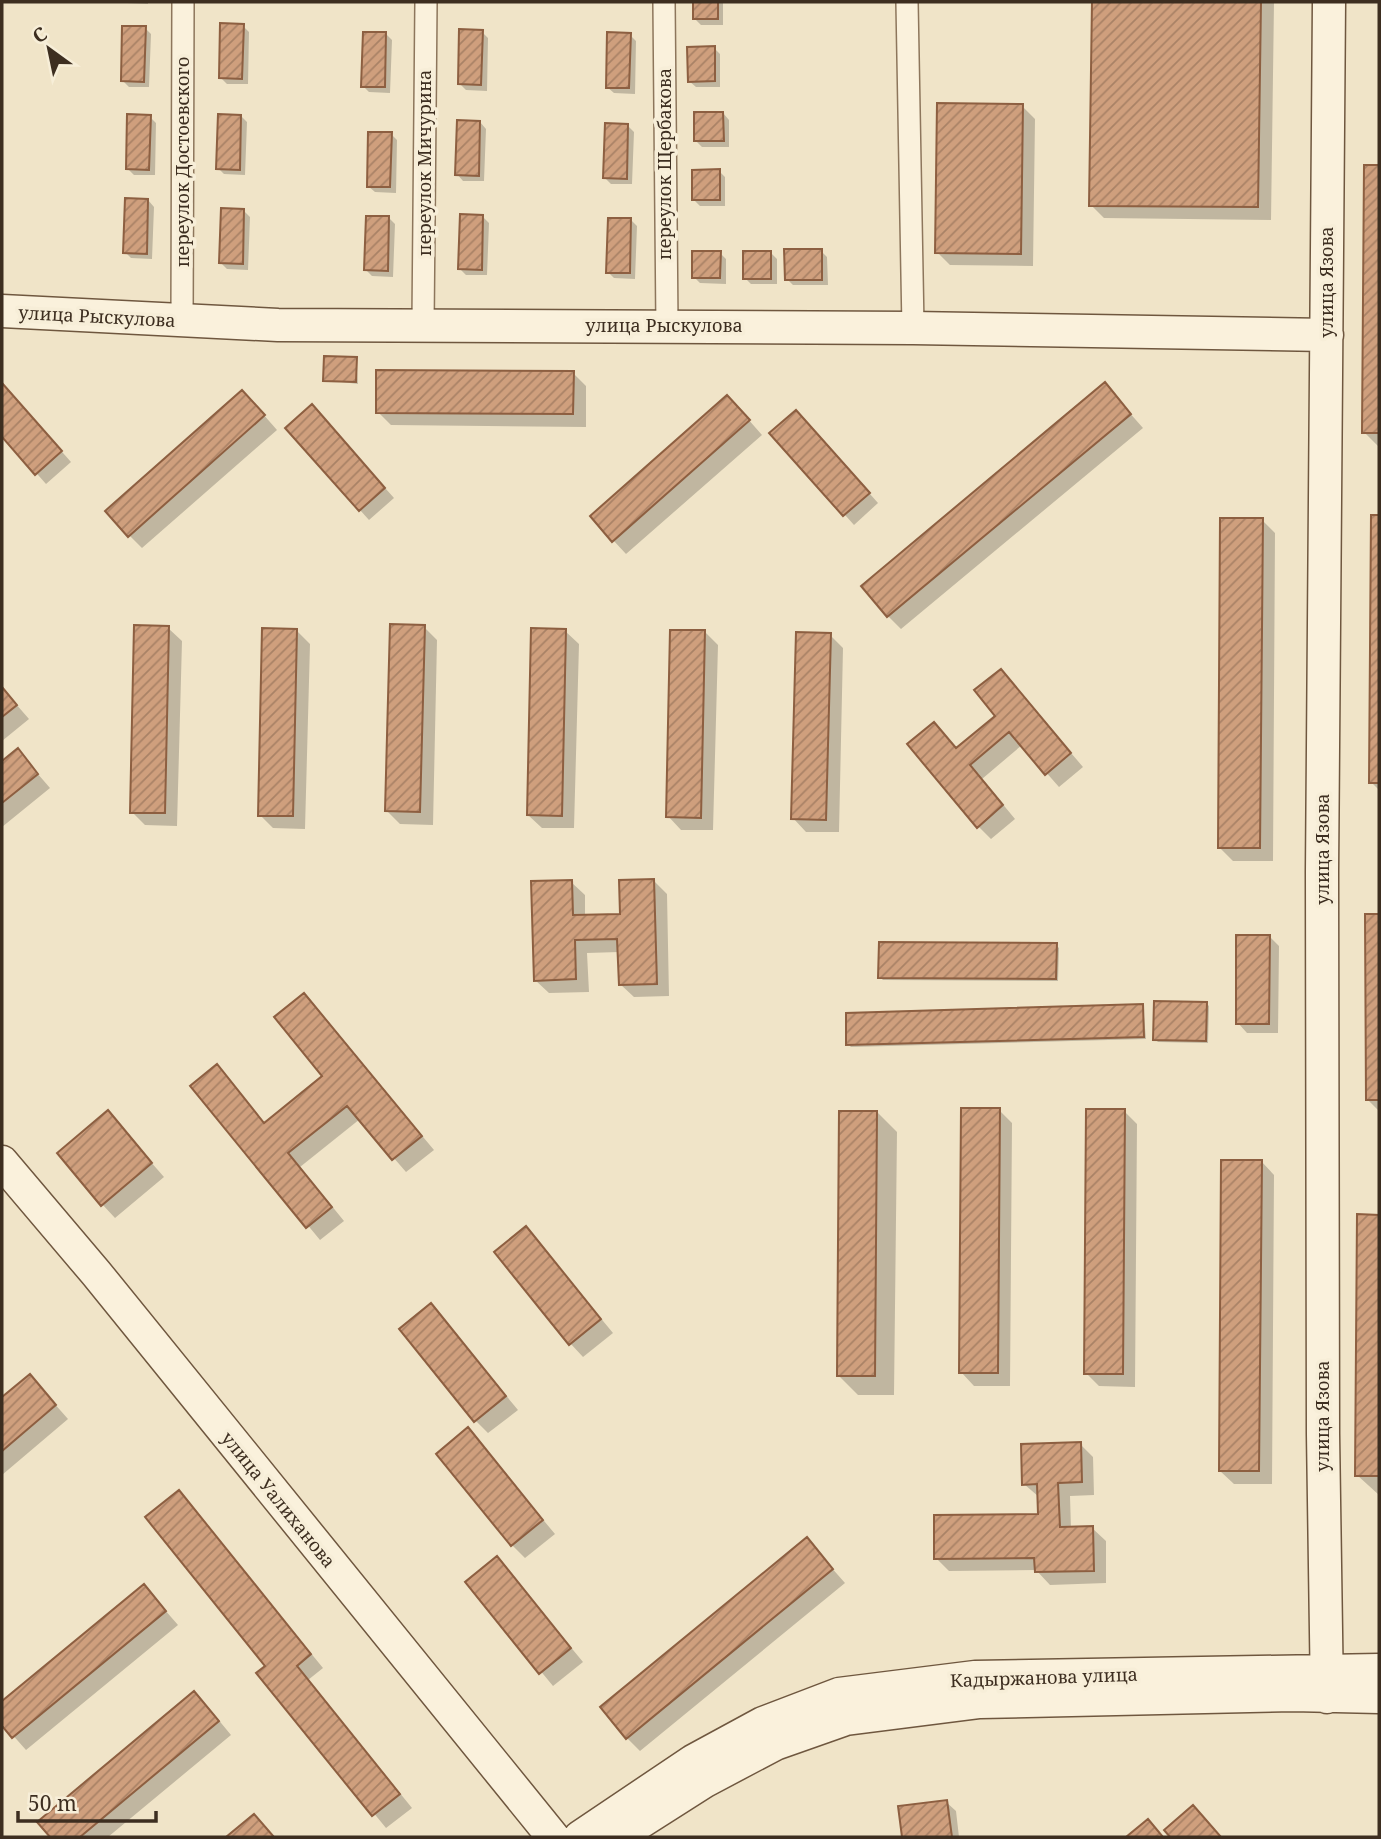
<svg xmlns="http://www.w3.org/2000/svg" width="1381" height="1839" viewBox="0 0 1381 1839" font-family="'Noto Serif',serif">
  <defs>
    <pattern id="building-hatch" width="6" height="6" patternUnits="userSpaceOnUse" patternTransform="scale(1.75)"><rect width="6" height="6" fill="#cf9f7d"/><path d="M-1 1l2-2M0 6l6-6M5 7l2-2" fill="none" stroke="#a98266"/></pattern>
  </defs>
  <rect width="100%" height="100%" fill="#f0e4c8"/>
  <!-- shadow -->
  <path fill="#0003" d="M125 2H148V4L127 3Z
    M695 2H723V25H701L695 19Z
    M1094 2H1274L1271 220 1104 218 1091 205Z
    M243 26 249 32 248 84H227L221 78Z
    M145 28 151 34 149 87H129L122 80Z
    M482 32 488 38 487 91 466 90 460 84Z
    M386 34 392 40 390 93 369 92 363 86Z
    M630 35 636 41 635 94 614 93 607 87Z
    M714 48 720 54V87H696L689 81Z
    M1022 106 1035 119 1033 266 950 265 937 252Z
    M723 113 729 120V147H702L696 141Z
    M241 116 247 122 245 175 224 174 218 168Z
    M150 117 156 123 155 175H134L128 169Z
    M480 122 486 129 484 181H463L457 174Z
    M628 126 634 132 632 184H611L605 178Z
    M391 134 397 140 396 193 375 192 368 186Z
    M1366 167H1379V447L1364 432Z
    M719 171 725 177V206H700L694 200Z
    M148 200 154 207 152 259 131 258 125 252Z
    M244 211 250 217 248 270 227 269 221 263Z
    M483 217 489 223 487 275H466L460 269Z
    M389 218 395 224 393 277 372 276 366 270Z
    M631 220 637 226 635 279 614 278 608 272Z
    M821 251 827 257 828 285H793L787 279Z
    M720 253 726 259V284L700 283 694 277Z
    M771 253 777 259V284H751L745 278Z
    M356 359 358 384 325 380Z
    M573 373 586 386V427L391 425 378 412Z
    M2 384 71 462 46 484 2 434Z
    M1105 385 1143 428 901 629 888 616Z
    M255 405 277 430 142 548 129 535Z
    M740 410 762 435 626 554 613 540Z
    M321 416 394 498 369 520 360 510Z
    M806 422 878 503 854 525 772 433Z
    M1373 516H1379V790L1371 782Z
    M1262 520 1275 533 1273 861H1233L1219 847Z
    M424 627 437 640 433 825 400 824 387 811Z
    M168 628 182 641 177 826 145 825 132 812Z
    M297 631 310 644 305 829 273 828 260 815Z
    M565 631 579 644 574 828H542L528 815Z
    M705 632 718 645 713 830H681L668 816Z
    M830 635 843 648 839 832H806L793 818Z
    M1001 671 1083 767 1059 787 1022 745 982 779 1015 819 991 839 978 826 934 724 957 749 998 716Z
    M2 688 29 719 2 741Z
    M18 751 50 788 2 827V764Z
    M654 881 667 894 669 996 634 997 620 984 619 952 587 953 589 992 549 993 535 980 571 882 585 895V916L621 915Z
    M1379 915V1111L1367 1099 1366 916Z
    M1269 936 1279 946 1278 1033H1247L1238 1023Z
    M1056 945 1059 948 1058 981 883 980 880 977Z
    M304 995 434 1150 406 1172 360 1119 300 1167 344 1221 320 1240 193 1086 230 1080 265 1124 325 1076Z
    M1206 1003 1209 1006 1208 1043 1158 1042 1155 1039Z
    M1143 1006 1146 1039 851 1047 848 1044Z
    M999 1110 1012 1123 1010 1386H974L961 1372Z
    M1124 1111 1137 1124 1135 1387 1099 1386 1086 1373Z
    M877 1112 897 1132 894 1395H858L838 1375Z
    M108 1113 164 1177 115 1218 102 1204Z
    M1261 1161 1274 1175 1272 1484H1234L1220 1471Z
    M1359 1216H1379V1495L1357 1475Z
    M526 1228 613 1333 583 1357 570 1343Z
    M431 1305 518 1410 488 1433 475 1420Z
    M30 1376 68 1419 2 1475V1399Z
    M468 1430 555 1534 525 1558 512 1545Z
    M1080 1444 1093 1457 1094 1495 1070 1496 1071 1529 1092 1528 1106 1541V1583L1050 1585 1036 1570 949 1571 936 1558 1040 1516 1039 1497 1024 1484Z
    M179 1492 323 1668 308 1680 412 1808 386 1828 259 1673 267 1666Z
    M807 1540 845 1583 640 1751 627 1738Z
    M497 1558 583 1662 553 1686 467 1582Z
    M144 1586 178 1625 26 1750 2 1723V1703Z
    M207 1706 231 1735 108 1837H52L40 1822Z
    M946 1802 956 1811 959 1837H904L900 1808Z"/>
  <!-- building -->
  <path fill="url(#building-hatch)" stroke="#8d5f41" stroke-width="2" d="M693 2H718V19H693Z
    M1092 2H1261L1258 207 1089 206Z
    M220 23 244 24 242 79 219 78Z
    M122 26H146L144 82 121 81Z
    M459 29 483 30 481 85 458 84Z
    M363 32H386L385 87H361Z
    M607 32 631 33 629 88H606Z
    M715 46V81L688 82 687 47Z
    M937 103 1023 104 1021 254 935 253Z
    M694 112H723L724 141H694Z
    M127 114 151 115 149 170 126 169Z
    M218 114 241 115 240 170 216 169Z
    M457 120 480 121 479 176 455 175Z
    M605 123 628 124 627 179 603 178Z
    M368 132H392L390 187H367Z
    M1364 165H1379V433H1362Z
    M720 169V200H692V170Z
    M125 198 148 199 147 254 123 253Z
    M221 208 244 209 243 264 219 263Z
    M460 214 483 215 482 270 458 269Z
    M366 216H389L388 271 364 270Z
    M608 218H631L630 273H606Z
    M784 249H822V280H785Z
    M692 251H721L720 278H692Z
    M743 251H771V279H743Z
    M324 356 357 357 356 382 323 381Z
    M376 370 574 371 573 414 376 413Z
    M1105 382 1131 414 887 617 861 586Z
    M2 383 62 451 35 475 2 437Z
    M242 390 265 415 128 537 105 511Z
    M727 395 750 420 612 542 590 516Z
    M312 404 385 488 359 511 285 428Z
    M796 410 870 493 843 516 769 433Z
    M1371 515H1379V783H1369Z
    M1220 518H1263L1260 848H1218Z
    M390 624 425 625 420 812 385 811Z
    M134 625 169 626 165 813H130Z
    M262 628 297 629 293 816H258Z
    M531 628 566 629 562 816 527 815Z
    M670 630H705L701 818 666 817Z
    M796 632 831 633 826 820 791 819Z
    M1001 669 1071 753 1045 775 1009 732 970 765 1003 805 977 828 907 744 934 722 956 748 995 716 974 690Z
    M2 687 17 705 2 717Z
    M18 748 38 774 2 803V761Z
    M654 879 657 984 619 985 617 939 575 940 576 979 534 981 531 881 572 880 573 915 620 914 619 880Z
    M1365 914H1379V1100H1366Z
    M1236 935H1270L1269 1024H1236Z
    M879 942 1057 943 1056 979 878 978Z
    M304 993 422 1136 392 1160 347 1106 288 1153 332 1207 306 1228 190 1086 217 1064 264 1123 322 1076 274 1017Z
    M1154 1001 1207 1002 1206 1041 1153 1040Z
    M1143 1004 1144 1037 846 1045V1013Z
    M961 1108H1000L998 1373H959Z
    M1086 1109H1125L1123 1374H1084Z
    M108 1110 152 1163 101 1206 57 1153Z
    M839 1111H877L875 1376H837Z
    M1221 1160H1262L1259 1471H1219Z
    M1357 1214 1379 1215V1476H1355Z
    M526 1226 601 1319 569 1345 494 1252Z
    M431 1303 506 1396 474 1422 399 1329Z
    M30 1374 56 1405 2 1451V1397Z
    M468 1427 543 1520 511 1546 436 1454Z
    M1081 1442 1082 1482 1058 1483 1060 1527 1093 1526 1094 1571 1035 1572 1034 1558 934 1559V1515L1038 1514 1037 1484 1022 1485 1021 1444Z
    M179 1490 311 1654 297 1666 400 1794 372 1816 256 1673 265 1666 145 1517Z
    M807 1537 833 1569 626 1739 600 1707Z
    M497 1556 571 1648 539 1674 465 1582Z
    M144 1584 166 1611 12 1738 2 1726V1701Z
    M194 1691 219 1721 80 1837H50L37 1822Z
    M947 1800 952 1837H902L898 1806Z
    M1193 1805 1221 1837H1170L1164 1830Z
    M254 1814 274 1837H226Z
    M1148 1819 1163 1837H1126Z"/>
  <g fill="none" stroke-linecap="round" stroke-linejoin="round">
    <!-- street casing -->
    <g stroke="#8d765c" stroke-width="24">
      <path id="street" d="M664 2 667 326
        M907 2 913 328
        M182 322 183 2
        M423 324 426 2"/>
    </g>
    <!-- secondary casing -->
    <g stroke="#6f573f" stroke-width="35">
      <path id="secondary" d="M2 311 278 325 913 328 1327 335
        M2 1162 96 1273 553 1837
        M1327 1697 1323 1434 1322 872 1329 2
        M580 1837 693 1761 763 1723 839 1694 975 1677 1379 1670
        M617 1837 705 1781 775 1744 846 1719 980 1702 1293 1695 1379 1697"/>
    </g>
    <!-- street -->
    <use href="#street" stroke="#faf1dc" stroke-width="21"/>
    <!-- secondary -->
    <use href="#secondary" stroke="#faf1dc" stroke-width="32"/>
  </g>
  <g text-anchor="middle" stroke-width="7" stroke-linejoin="round" paint-order="stroke">
    <!-- street labels -->
    <g font-size="18" fill="#3d2e20" stroke="#f7eed8">
      <text transform="translate(183 162) rotate(-90)" y="6">переулок Достоевского</text>
      <text transform="translate(425 163) rotate(-90)" y="6">переулок Мичурина</text>
      <text transform="translate(665 164) rotate(-90)" y="6">переулок Щербакова</text>
      <text transform="translate(1327 282) rotate(-90)" y="6">улица Язова</text>
      <text transform="translate(97 317) rotate(3)" y="6">улица Рыскулова</text>
      <text x="664" y="332">улица Рыскулова</text>
      <text transform="translate(1323 849) rotate(-90)" y="6">улица Язова</text>
      <text transform="translate(1323 1416) rotate(-90)" y="6">улица Язова</text>
      <text transform="translate(278 1500) rotate(51)" y="6">улица Уалиханова</text>
      <text transform="translate(1044 1678) rotate(-2)" y="6">Кадыржанова улица</text>
    </g>
  </g>
  <!-- border -->
  <rect width="1381" height="1839" fill="none" stroke="#3d2e20" stroke-width="7"/>
  <!-- north arrow -->
  <g transform="translate(49 49) rotate(327)" stroke="#f7eed8" stroke-width="5" paint-order="stroke">
  <path d="M0-5L12 26L0 18L-12 26Z" fill="#3d2e20"/>
  <text y="-10" font-size="19" font-weight="bold" text-anchor="middle" fill="#3d2e20">С</text>
  </g>
  <!-- scale -->
  <path d="M18 1811v10h138v-10" fill="none" stroke="#3d2e20" stroke-width="3.5"/>
  <text x="28" y="1811" font-size="21" fill="#3d2e20" stroke="#f7eed8" stroke-width="5" paint-order="stroke">50 m</text>
</svg>
